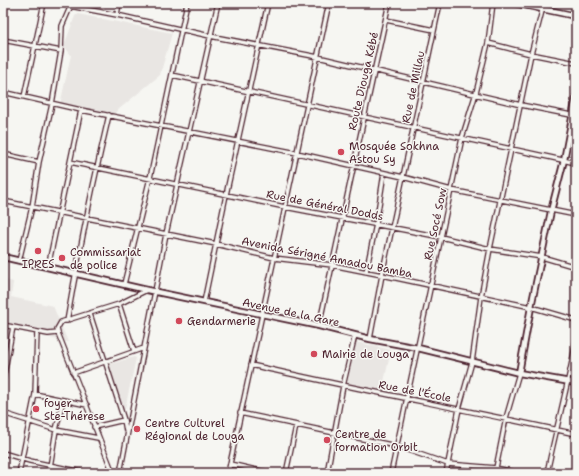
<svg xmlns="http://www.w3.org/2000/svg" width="579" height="476" viewBox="0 0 579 476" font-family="'Shantell Sans',sans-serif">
  <rect width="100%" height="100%" fill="#f6f6f2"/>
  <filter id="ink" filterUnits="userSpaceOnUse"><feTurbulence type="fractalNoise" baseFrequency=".025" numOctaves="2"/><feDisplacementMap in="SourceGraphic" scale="8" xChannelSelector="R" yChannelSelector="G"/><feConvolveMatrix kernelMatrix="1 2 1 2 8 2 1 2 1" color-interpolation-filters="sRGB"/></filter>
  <g filter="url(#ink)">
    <!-- built -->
    <path fill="#e9e6e3" d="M78 14 172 33 160 75 112 115 60 105 71 55 64 46 75 16Z
      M3 199 11 201 3 238Z
      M3 279 13 282 11 297 53 306 68 342 3 328Z
      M356 342 391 350 382 391 347 384Z
      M134 357 136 358 125 409 122 410 108 367 110 364Z"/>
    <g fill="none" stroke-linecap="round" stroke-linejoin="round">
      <!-- minor casing -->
      <g stroke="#4a1f2b" stroke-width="6">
        <path id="minor" d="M54 3 117 15 210 36 318 57 521 105 576 116
          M3 15 5 3
          M117 15 119 3
          M386 20 434 30
          M3 40 61 51
          M488 43 531 54 576 63
          M172 75 576 163
          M3 92 81 110 297 153 403 177 451 190 576 215
          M24 97 44 3
          M3 154 39 162
          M70 162 285 207 441 237 490 249 542 257 576 267
          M3 201 216 244 274 258 332 265 382 275 531 307 576 320
          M19 261 32 207 39 162 52 104 61 51 62 26 72 3
          M48 267 81 110
          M366 272 376 224 384 173
          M124 284 150 178 187 3
          M204 302 226 195 268 3
          M119 304 134 351
          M90 314 124 420 126 431
          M67 321C79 252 93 183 109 115
          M3 325 48 334 58 333 57 329 61 322 119 304 147 290
          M319 326 389 3
          M58 333 113 473
          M370 339 382 275 440 3
          M251 365C359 390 468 410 576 434
          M73 373 144 348
          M3 380 13 327
          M35 394 87 405
          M3 413 56 430 98 438
          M240 413 396 446 448 464 496 468 518 473
          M94 427 124 420
          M3 453 30 461 87 473
          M230 464 270 473
          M19 473 35 394 37 332
          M49 473 56 430 63 400
          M120 473 166 234 218 3
          M228 473 329 3
          M286 473 296 426
          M327 473 343 386 355 335
          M391 473 462 138 476 93 488 43 493 3
          M446 473 459 409 472 362 481 297 490 249 531 54 544 3
          M495 473 506 418 519 373
          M547 473C556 429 568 385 576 341"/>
      </g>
      <!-- tertiary casing -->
      <g stroke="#4a1f2b" stroke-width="8">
        <path id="tertiary" d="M3 257 147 290 319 326 370 339 418 348 519 373 576 383
          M519 373 531 307 551 211 564 160 576 97"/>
      </g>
      <!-- secondary casing -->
      <g stroke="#4a1f2b" stroke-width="8">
        <path id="secondary" d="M515 3 576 16"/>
      </g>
      <!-- minor -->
      <use href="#minor" stroke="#f6f6f2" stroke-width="3.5"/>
      <!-- tertiary -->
      <use href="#tertiary" stroke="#f6f6f2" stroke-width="4.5"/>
      <!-- secondary -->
      <use href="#secondary" stroke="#f6f6f2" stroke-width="5"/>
    </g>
  </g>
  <!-- markers -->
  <g fill="#d1495b" stroke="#f6f6f2" stroke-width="1.5">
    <circle cx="341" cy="152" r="4"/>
    <circle cx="38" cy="251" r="4"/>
    <circle cx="62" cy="258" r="4"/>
    <circle cx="179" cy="321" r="4"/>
    <circle cx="314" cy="354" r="4"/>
    <circle cx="36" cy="409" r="4"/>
    <circle cx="137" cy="429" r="4"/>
    <circle cx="327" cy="440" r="4"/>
  </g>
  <g text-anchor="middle" stroke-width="3" stroke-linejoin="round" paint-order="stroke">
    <!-- street labels -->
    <g font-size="11" fill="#4a1f2b" stroke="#f6f6f2">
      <text transform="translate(363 81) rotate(-77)" y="4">Route Diouga Kébé</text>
      <text transform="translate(413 87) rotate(-78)" y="4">Rue de Millau</text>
      <text transform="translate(325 205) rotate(11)" y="4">Rue de Général Dodds</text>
      <text transform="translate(435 224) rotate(-78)" y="4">Rue Socé Sow</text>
      <text transform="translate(327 257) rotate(11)" y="4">Avenida Sérigné Amadou Bamba</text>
      <text transform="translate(291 312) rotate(12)" y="4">Avenue de la Gare</text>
      <text transform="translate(415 391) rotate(11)" y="4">Rue de l'École</text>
    </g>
    <!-- poi labels -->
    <g font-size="11" fill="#4a1f2b" stroke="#f6f6f2" text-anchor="start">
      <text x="349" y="150">Mosquée Sokhna<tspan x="349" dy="13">Astou Sy</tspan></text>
      <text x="70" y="256">Commissariat<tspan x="70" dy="13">de police</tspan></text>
      <text x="38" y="268" text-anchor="middle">IPRES</text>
      <text x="187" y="325">Gendarmerie</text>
      <text x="322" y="358">Mairie de Louga</text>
      <text x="44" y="407">foyer<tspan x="44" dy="13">Ste-Thérese</tspan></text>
      <text x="145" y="427">Centre Culturel<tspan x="145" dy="13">Régional de Louga</tspan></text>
      <text x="335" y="438">Centre de<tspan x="335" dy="13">formation Orbit</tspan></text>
    </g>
  </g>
  <!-- margin -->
  <rect width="579" height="476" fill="none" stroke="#f6f6f2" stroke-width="16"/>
  <rect x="8" y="8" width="563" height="460" fill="none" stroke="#4a1f2b" stroke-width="1.5" filter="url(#ink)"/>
</svg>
